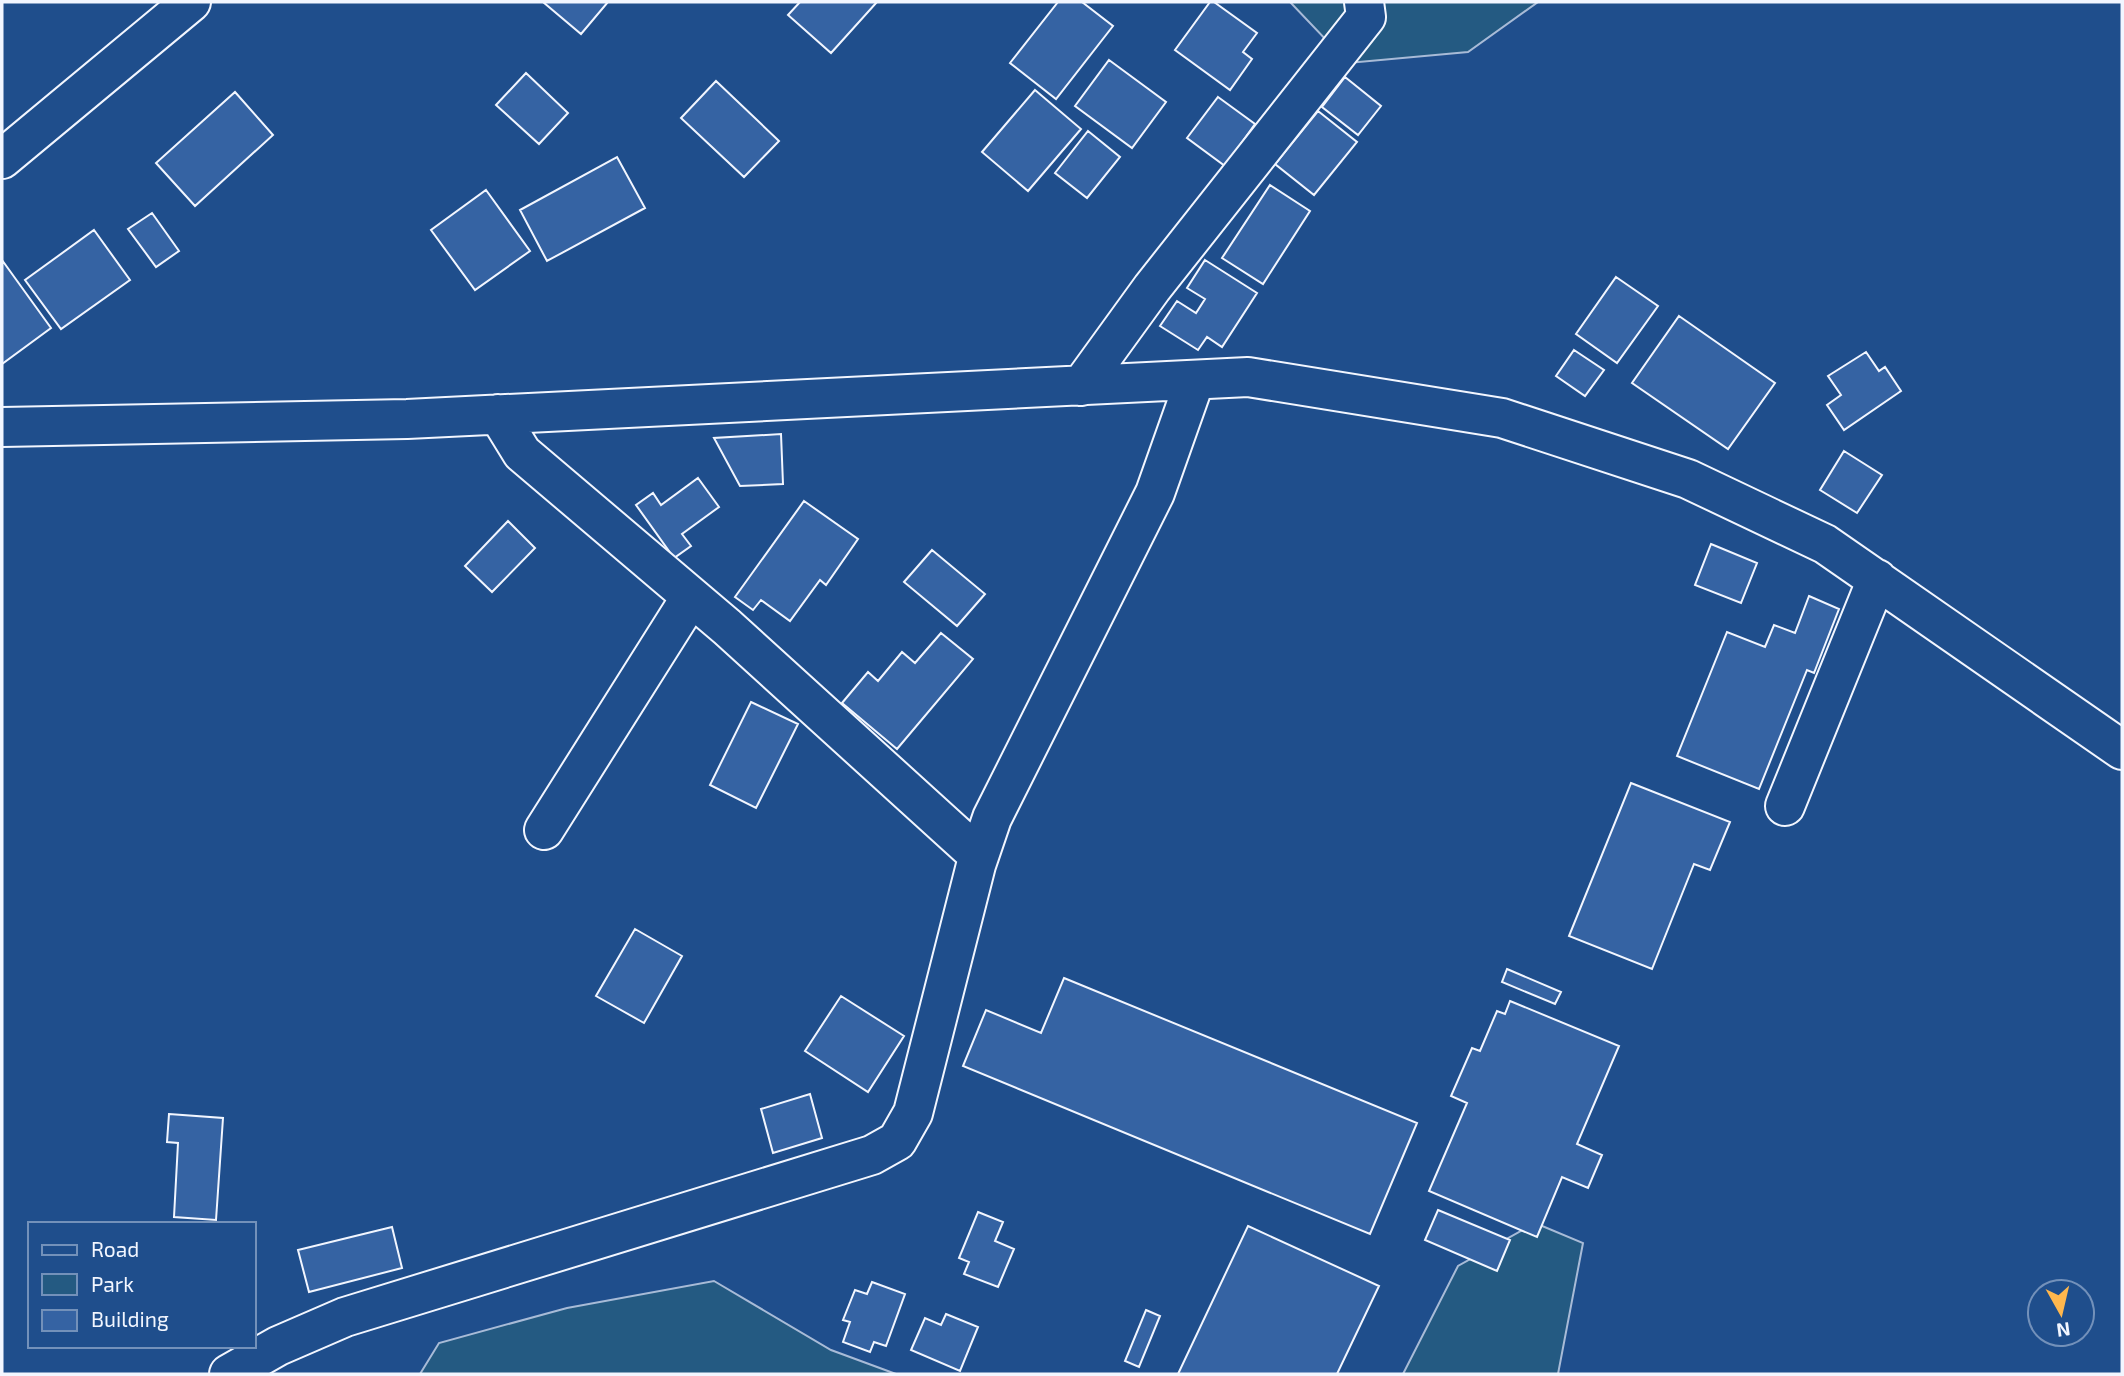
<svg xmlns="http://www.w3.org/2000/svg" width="2124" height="1376" viewBox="0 0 2124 1376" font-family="'Exo 2',sans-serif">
  <rect width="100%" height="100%" fill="#1f4e8c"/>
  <!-- green -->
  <path fill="#245a82" stroke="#a8bbd7" stroke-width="2" d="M1290 2H1538L1468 52 1348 63Z
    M1535 1223 1583 1243 1558 1374H1403L1458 1266Z
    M714 1281 831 1350 896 1374H420L439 1343 567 1308Z"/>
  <!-- building -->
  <path fill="#3563a3" stroke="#f2f6ff" stroke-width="2" d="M543 2H608L581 34Z
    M800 2H877L831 53 788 15Z
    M1058 2H1082L1113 26 1056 99 1010 63Z
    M1210 2H1214L1257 33 1243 52 1252 59 1230 90 1175 50Z
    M1109 60 1166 102 1132 148 1075 106Z
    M526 73 568 113 539 144 496 105Z
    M1345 77 1381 106 1358 135 1322 107Z
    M716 81 779 141 744 177 681 118Z
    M1035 90 1081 129 1028 191 982 152Z
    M235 92 273 135 195 206 156 163Z
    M1218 97 1255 124 1225 166 1187 138Z
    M1318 111 1357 142 1314 195 1275 164Z
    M1088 131 1120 157 1087 198 1055 173Z
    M617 157 645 208 547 261 520 210Z
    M1270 185 1310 211 1263 284 1222 258Z
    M486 190 530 251 475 290 431 230Z
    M152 213 179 251 156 267 128 229Z
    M94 230 130 280 61 329 25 280Z
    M2 260 51 328 2 364Z
    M1205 260 1257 293 1222 347 1207 337 1198 350 1160 326 1177 301 1196 313 1205 299 1187 288Z
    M1616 277 1658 306 1617 363 1576 334Z
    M1679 316 1775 383 1728 449 1632 383Z
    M1574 350 1604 370 1585 396 1556 376Z
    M1866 352 1879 371 1885 367 1901 391 1844 430 1827 405 1841 395 1828 376Z
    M781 434 783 484 740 486 714 438Z
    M1844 451 1882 475 1857 513 1820 490Z
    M698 478 719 507 682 534 691 546 674 558 636 505 653 493 661 505Z
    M804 501 858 539 826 585 820 580 790 621 761 600 753 610 735 597Z
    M508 521 535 548 492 592 465 566Z
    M1711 544 1757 563 1741 603 1695 585Z
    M932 550 985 594 957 626 904 582Z
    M1809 596 1839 609 1814 673 1807 670 1759 789 1677 756 1727 632 1765 647 1774 625 1795 633Z
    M941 633 973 659 897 749 842 703 868 672 878 681 902 652 915 663Z
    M751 702 798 724 756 808 710 785Z
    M1631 783 1730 822 1710 870 1694 864 1652 969 1569 936Z
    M635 929 682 956 644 1023 596 996Z
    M1507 969 1561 992 1555 1004 1502 982Z
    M1064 978 1417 1123 1370 1234 963 1066 986 1010 1041 1033Z
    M841 996 904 1036 868 1092 805 1051Z
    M1510 1001 1619 1046 1577 1144 1602 1155 1588 1188 1562 1177 1537 1237 1429 1191 1467 1103 1451 1096 1472 1048 1480 1051 1497 1011 1505 1014Z
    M810 1094 822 1138 773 1153 761 1109Z
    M169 1114 223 1118 216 1220 174 1217 178 1143 167 1142Z
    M1438 1210 1510 1240 1497 1271 1425 1240Z
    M978 1212 1003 1222 995 1241 1014 1249 998 1287 964 1274 969 1262 959 1258Z
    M1248 1226 1379 1286 1337 1374H1178Z
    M392 1227 402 1268 309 1292 298 1250Z
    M872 1282 905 1294 886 1346 874 1342 870 1352 843 1342 850 1322 843 1320 855 1290 867 1294Z
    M1146 1310 1160 1316 1139 1367 1125 1361Z
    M946 1314 978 1327 960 1371 911 1350 925 1318 941 1325Z"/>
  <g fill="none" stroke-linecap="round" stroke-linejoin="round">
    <!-- minor casing -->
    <g stroke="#f2f6ff" stroke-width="42">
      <path id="minor" d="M2 159 191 2
        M1081 386 1152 288 1366 17 1364 2
        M498 414 522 453 727 627 979 856
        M2 427 407 419 1248 377 1502 418 1688 479 1825 544 2122 750
        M1785 806 1877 579
        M544 830 691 597
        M229 1374 278 1346 345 1317 872 1155 897 1141 913 1113 976 865 992 818 1155 493 1195 380"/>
    </g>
    <!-- minor -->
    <use href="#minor" stroke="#1f4e8c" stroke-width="38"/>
  </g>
  <!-- border -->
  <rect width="2124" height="1376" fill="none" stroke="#f2f6ff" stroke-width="7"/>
  <!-- legend -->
  <rect x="28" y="1222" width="228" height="126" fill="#1f4e8c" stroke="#7391ba" stroke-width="2"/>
  <rect x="42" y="1245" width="35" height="10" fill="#1f4e8c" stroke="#7391ba" stroke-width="2"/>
  <text x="91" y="1257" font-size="21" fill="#f2f6ff">Road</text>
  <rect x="42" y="1274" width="35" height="21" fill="#245a82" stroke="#7391ba" stroke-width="2"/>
  <text x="91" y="1292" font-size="21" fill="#f2f6ff">Park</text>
  <rect x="42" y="1310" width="35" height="21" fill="#3563a3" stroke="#7391ba" stroke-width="2"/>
  <text x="91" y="1327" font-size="21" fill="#f2f6ff">Building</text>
  <!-- north arrow -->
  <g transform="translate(2061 1313) rotate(172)"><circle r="33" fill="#1f4e8c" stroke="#7391ba" stroke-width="2"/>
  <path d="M0-5L12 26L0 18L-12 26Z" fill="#ffb74d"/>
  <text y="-10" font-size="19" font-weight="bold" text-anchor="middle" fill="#f2f6ff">N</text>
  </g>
</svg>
